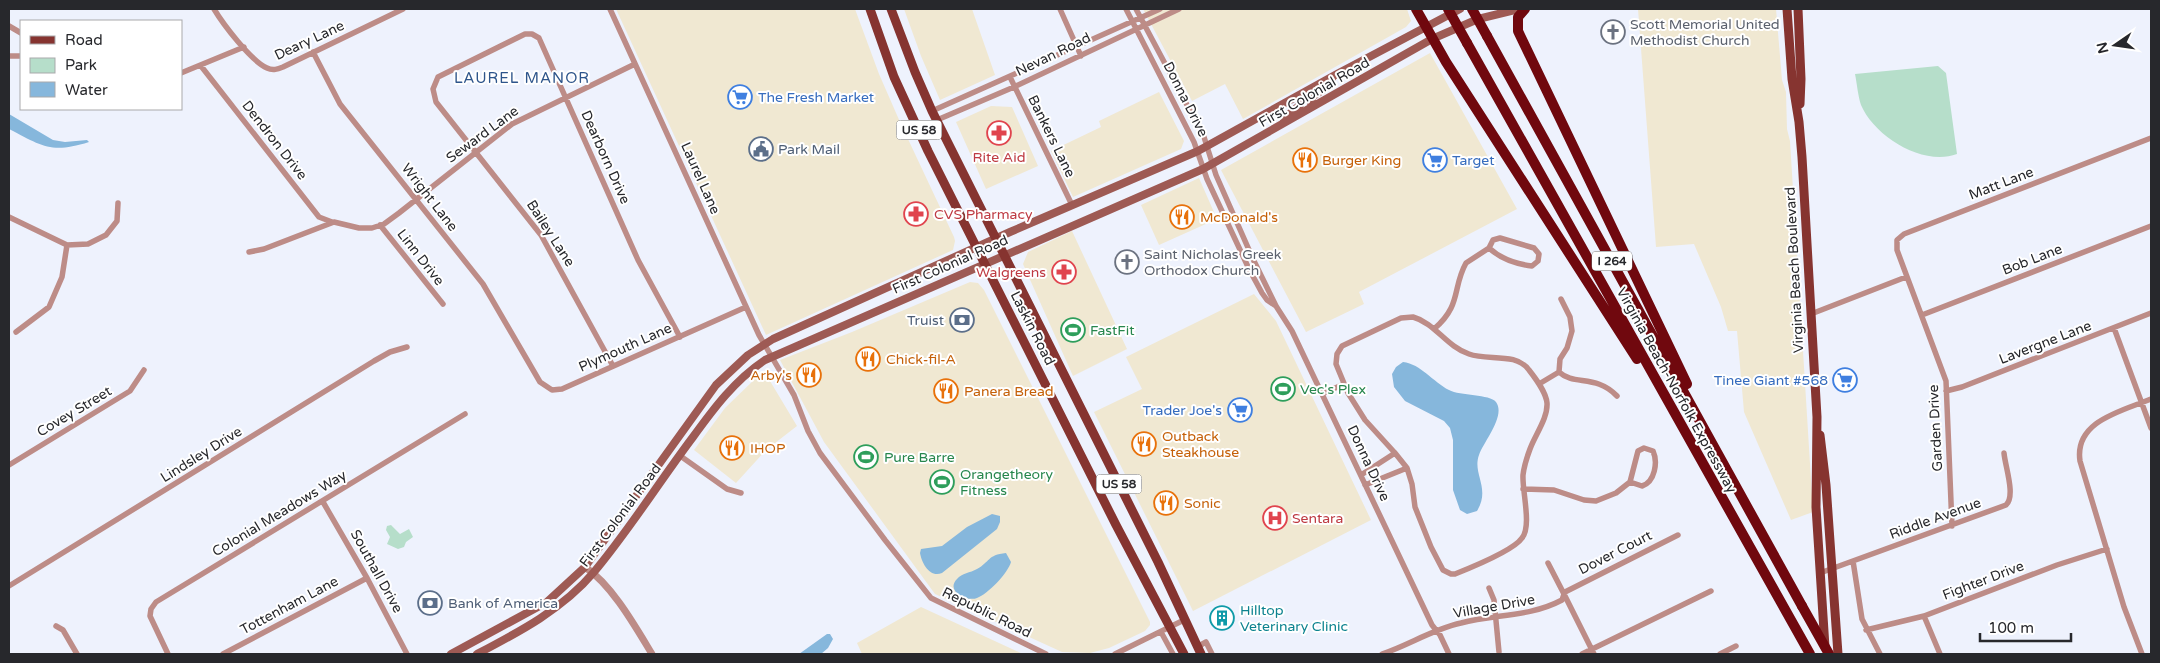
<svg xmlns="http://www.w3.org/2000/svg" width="2160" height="663" viewBox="0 0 2160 663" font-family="'Varela Round',sans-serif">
  <rect width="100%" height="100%" fill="#eef2fd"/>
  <!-- commercial -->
  <path fill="#f0e8d2" d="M616 9H855L879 74 900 122 954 237 955 241 953 250 766 335Z
    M904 9H972L995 75 940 100 921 56Z
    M1143 9H1407L1411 21 1406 27 1243 119 1225 84 1192 101Z
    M1638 9H1776L1782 80 1786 92 1787 129 1790 141 1813 512 1791 520 1744 412 1737 331H1728L1721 307 1694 244 1656 247Z
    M1430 53 1517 209 1359 292 1364 304 1306 332 1221 170Z
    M1159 92 1184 141 1181 149 1073 197 1051 151 1101 127 1099 121Z
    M991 106 1012 107 1038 166 986 189 956 122Z
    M1199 178 1217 219 1159 245 1141 205Z
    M1072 231 1127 349 1073 376 1023 264 1028 252Z
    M970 282 978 283 984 290 1150 622V625L1145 631 1109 648 1090 653 1062 652 935 594 824 442 780 360 852 332Z
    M1254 294 1276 321 1371 520 1193 611 1094 412 1142 389 1126 357Z
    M758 376H767L797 426 766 450 736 483 694 450 725 408Z
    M921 607 1023 654H862L857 643Z"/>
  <!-- green -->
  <path fill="#b6deca" d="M1938 66 1946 73 1957 154C1923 167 1874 136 1861 105 1858 96 1857 84 1855 74Z
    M391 525 400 534 409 529 413 537 406 542 404 547 398 549 387 544 390 537 386 530 387 526Z"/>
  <!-- water -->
  <path fill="#86b7dc" d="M9 114 53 140 65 142 87 140 89 142C51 154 42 146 9 129Z
    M1403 362C1421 364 1433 382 1449 390 1460 396 1490 394 1496 402 1506 416 1484 441 1479 455 1472 474 1491 488 1477 511L1467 514 1460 510 1453 490V440L1450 428 1444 421 1405 401 1394 387 1392 374 1396 367Z
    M992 514 1000 516V522L997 529 942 573C930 578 922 564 920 553L921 549 942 546 967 527Z
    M1006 553 1011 562C1008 573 988 594 977 598 967 602 945 591 957 579 962 573 970 573 977 569 990 562 987 555 1006 553Z
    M827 634H830L833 639 828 648 821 654H799Z"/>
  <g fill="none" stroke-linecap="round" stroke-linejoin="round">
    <!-- minor -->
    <path stroke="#bd8c87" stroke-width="5.5" d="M214 9C223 24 251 61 267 68 273 71 278 69 283 67L403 9
      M610 9 759 335 794 395 808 431 820 453 885 540 931 598 1046 654
      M1060 9 1081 56
      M1126 9 1194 142 1207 179 1249 269 1262 293 1267 300 1276 306
      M1136 9 1204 137 1216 175 1253 259 1276 306 1292 331 1432 625 1440 635 1449 654
      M9 26 21 33
      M313 52 340 104 483 284 540 382 552 390 562 389 746 307
      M9 56H21
      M201 66 319 217 332 222
      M181 73 244 47
      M1010 77 1072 205
      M932 111 1160 9
      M937 120 1014 87 1179 9
      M9 217 67 245 88 244 106 235 117 221 118 203
      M380 225 443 304
      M1500 238 1534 248 1539 254 1538 261 1532 266C1516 264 1501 259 1489 248L1493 240Z
      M249 252 264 249 334 222 359 228H372L384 224 399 213 512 124 635 64
      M1561 299 1570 317 1572 331 1567 348 1560 359 1559 372C1574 386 1596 374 1617 396
      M1811 314 1906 277
      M1922 315 2151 226
      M1413 317C1435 323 1446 346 1469 354 1488 361 1516 352 1529 370 1536 379 1546 392 1547 403 1548 418 1535 435 1530 449 1527 457 1524 466 1523 475 1522 491 1532 526 1522 538 1514 550 1470 568 1455 574H1451L1443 570 1431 547 1415 507 1412 484 1407 468 1395 453 1365 420 1348 393 1336 364 1337 354 1342 346 1401 318Z
      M2114 328 2151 428
      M1434 329C1462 305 1452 288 1466 263L1489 248
      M16 332 49 307 62 277 67 245
      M613 366 541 235 436 102 433 89 438 77 525 34H532L539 38 638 260 680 337
      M1539 384 1559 372
      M1946 391 1962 387 2151 313
      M1322 394 1344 384
      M1644 448 1653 451C1658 462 1655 482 1642 486L1630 482 1638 451Z
      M679 455 727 489 741 493
      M9 465 130 391 144 370
      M1361 475 1395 453
      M1365 485 1407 468
      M1523 489 1554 490 1584 500 1596 501 1616 493 1630 482
      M323 502 367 578 407 654
      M1952 526 1946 381 1897 250V240L1904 234 2151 138
      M1853 561 1862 619 1880 654
      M1820 573 2006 505C2016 496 2005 466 2004 453
      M9 586 374 361 390 352 407 347
      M1489 588 1494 600 1499 652
      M1924 616 1940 654
      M56 626 63 630 77 654
      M1866 630 1924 616 2057 565 2107 549
      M1161 632 1173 654
      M1197 647 1206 642 1212 654
      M168 654 150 616 151 609 156 602 465 414
      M223 654 367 578
      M1115 654 1184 620
      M1382 654C1409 645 1433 629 1461 623 1496 614 1530 617 1562 600L1564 594 1548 563
      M1582 654 1711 591
      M1594 654 1564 594 1565 592 1678 535
      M1720 654 1736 646
      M2142 654 2124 607 2080 461C2074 421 2122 411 2151 399"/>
    <!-- tertiary -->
    <path stroke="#bd8c87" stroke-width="7" d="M585 567C612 585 635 626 652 654"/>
    <!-- secondary -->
    <path stroke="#9e5a54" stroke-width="8" d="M1311 107 1312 97 1324 89 1332 79
      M1283 123 1288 115 1300 105V95
      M451 654 547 602 585 567 716 385 748 355 773 339 1010 232 1198 151 1337 74 1460 9
      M477 654C519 632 563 609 594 572 630 529 659 482 693 437 714 408 735 380 765 360L1203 169 1432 39 1478 19 1519 9"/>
    <!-- primary -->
    <path stroke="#863430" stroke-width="9" d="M870 9 894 77 928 151 1116 525 1184 654
      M891 9 915 72 932 111 1158 562 1201 654
      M1787 9 1792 79 1799 122 1802 157 1817 417 1816 507 1825 647
      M1798 9 1801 79 1800 104
      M1820 435 1826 485 1838 654"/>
    <!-- motorway -->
    <path stroke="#70080e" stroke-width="10" d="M1416 9 1446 62 1637 359
      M1525 9 1518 17V31L1687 384
      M1487 36 1802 606
      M1467 43 1810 654"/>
    <!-- motorway-bridge -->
    <path stroke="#70080e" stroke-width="10" d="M1448 9 1467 43
      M1472 9 1487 36
      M1802 606 1829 654"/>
  </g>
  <!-- icons -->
  <defs>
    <g id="church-ring" transform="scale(1.25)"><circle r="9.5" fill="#fff" stroke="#6b7280" stroke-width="1.5"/><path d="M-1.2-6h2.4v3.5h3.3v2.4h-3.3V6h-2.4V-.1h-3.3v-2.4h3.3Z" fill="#6b7280"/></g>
    <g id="supermarket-ring" transform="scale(1.25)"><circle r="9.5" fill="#fff" stroke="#3f7fe0" stroke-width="1.5"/><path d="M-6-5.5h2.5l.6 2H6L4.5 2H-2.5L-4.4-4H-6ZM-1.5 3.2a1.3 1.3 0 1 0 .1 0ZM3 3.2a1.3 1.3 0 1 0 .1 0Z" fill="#3f7fe0"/></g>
    <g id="pharmacy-ring" transform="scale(1.25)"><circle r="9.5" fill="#fff" stroke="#e0444e" stroke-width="1.5"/><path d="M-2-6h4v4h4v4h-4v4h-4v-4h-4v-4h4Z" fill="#e0444e"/></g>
    <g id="civic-ring" transform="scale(1.25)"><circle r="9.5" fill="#fff" stroke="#5c6f8a" stroke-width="1.5"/><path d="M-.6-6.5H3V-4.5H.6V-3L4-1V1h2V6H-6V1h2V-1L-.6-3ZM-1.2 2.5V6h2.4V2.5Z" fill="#5c6f8a"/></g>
    <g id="restaurant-ring" transform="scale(1.25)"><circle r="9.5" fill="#fff" stroke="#e8710a" stroke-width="1.5"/><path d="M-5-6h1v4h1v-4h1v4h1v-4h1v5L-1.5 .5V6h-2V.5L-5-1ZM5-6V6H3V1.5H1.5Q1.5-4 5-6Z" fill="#e8710a"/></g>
    <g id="bank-ring" transform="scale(1.25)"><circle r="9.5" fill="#fff" stroke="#5c6f8a" stroke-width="1.5"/><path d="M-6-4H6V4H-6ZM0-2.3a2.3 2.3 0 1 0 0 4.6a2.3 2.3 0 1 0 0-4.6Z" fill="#5c6f8a"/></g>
    <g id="stadium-ring" transform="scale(1.25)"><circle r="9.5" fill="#fff" stroke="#2e9e5b" stroke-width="1.5"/><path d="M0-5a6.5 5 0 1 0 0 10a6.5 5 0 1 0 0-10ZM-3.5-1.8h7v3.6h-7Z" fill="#2e9e5b"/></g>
    <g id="hospital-ring" transform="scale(1.25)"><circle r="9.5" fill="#fff" stroke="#e0444e" stroke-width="1.5"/><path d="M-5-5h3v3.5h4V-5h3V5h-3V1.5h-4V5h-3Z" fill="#e0444e"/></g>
    <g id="building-ring" transform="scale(1.25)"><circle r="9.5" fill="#fff" stroke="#0f9aa8" stroke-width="1.5"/><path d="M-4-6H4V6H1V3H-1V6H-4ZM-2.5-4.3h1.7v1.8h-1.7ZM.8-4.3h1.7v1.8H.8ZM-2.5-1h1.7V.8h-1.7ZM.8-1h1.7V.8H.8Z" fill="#0f9aa8"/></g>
  </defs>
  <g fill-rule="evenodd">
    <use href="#church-ring" x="1613" y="32"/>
    <use href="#supermarket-ring" x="740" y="97"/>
    <use href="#pharmacy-ring" x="999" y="133"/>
    <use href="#civic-ring" x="761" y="149"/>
    <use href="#restaurant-ring" x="1305" y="160"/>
    <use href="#supermarket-ring" x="1435" y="160"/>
    <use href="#pharmacy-ring" x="916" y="214"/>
    <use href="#restaurant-ring" x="1182" y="217"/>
    <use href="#church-ring" x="1127" y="262"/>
    <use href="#pharmacy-ring" x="1064" y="272"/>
    <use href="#bank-ring" x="962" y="320"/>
    <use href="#stadium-ring" x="1073" y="330"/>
    <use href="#restaurant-ring" x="868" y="359"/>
    <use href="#restaurant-ring" x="809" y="375"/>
    <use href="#supermarket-ring" x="1845" y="380"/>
    <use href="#stadium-ring" x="1283" y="389"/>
    <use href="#restaurant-ring" x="946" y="391"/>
    <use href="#supermarket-ring" x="1240" y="410"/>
    <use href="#restaurant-ring" x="1144" y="444"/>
    <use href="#restaurant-ring" x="732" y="448"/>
    <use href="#stadium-ring" x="866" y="457"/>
    <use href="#stadium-ring" x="942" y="482"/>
    <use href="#restaurant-ring" x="1166" y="503"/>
    <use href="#hospital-ring" x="1275" y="518"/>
    <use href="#bank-ring" x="430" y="603"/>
    <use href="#building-ring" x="1222" y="618"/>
  </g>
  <g text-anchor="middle" stroke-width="4" stroke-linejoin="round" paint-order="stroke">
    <!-- shield labels -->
    <g fill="#fff" stroke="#68686b" stroke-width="1">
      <rect x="896.5" y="120.5" width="45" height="19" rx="4"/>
      <rect x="1592" y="251.5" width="40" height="19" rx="4"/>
      <rect x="1096.5" y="474.5" width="45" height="19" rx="4"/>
    </g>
    <g font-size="12" font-weight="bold" fill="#27282c">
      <text x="919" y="134">US 58</text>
      <text x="1612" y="265">I 264</text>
      <text x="1119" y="488">US 58</text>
    </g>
    <!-- worship labels -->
    <g font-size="14" fill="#5b616d" stroke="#fff" text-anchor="start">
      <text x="1630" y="29">Scott Memorial United<tspan x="1630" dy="16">Methodist Church</tspan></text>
      <text x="1144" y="259">Saint Nicholas Greek<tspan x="1144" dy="16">Orthodox Church</tspan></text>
    </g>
    <!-- street labels -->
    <g font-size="14" fill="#27282c" stroke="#fff">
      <text transform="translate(309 40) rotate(-25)" y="5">Deary Lane</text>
      <text transform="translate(1053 54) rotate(-26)" y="5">Nevan Road</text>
      <text transform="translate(1314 92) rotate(-30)" y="5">First Colonial Road</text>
      <text transform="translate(1186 99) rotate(63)" y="5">Donna Drive</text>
      <text transform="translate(482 134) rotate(-36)" y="5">Seward Lane</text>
      <text transform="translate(1052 136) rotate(64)" y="5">Bankers Lane</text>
      <text transform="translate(275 140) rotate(52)" y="5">Dendron Drive</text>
      <text transform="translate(606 157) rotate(66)" y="5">Dearborn Drive</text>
      <text transform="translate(701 178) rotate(66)" y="5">Laurel Lane</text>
      <text transform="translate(2001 183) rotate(-21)" y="5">Matt Lane</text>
      <text transform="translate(430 197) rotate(52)" y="5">Wright Lane</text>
      <text transform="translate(551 233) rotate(57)" y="5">Bailey Lane</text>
      <text transform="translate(421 257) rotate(52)" y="5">Linn Drive</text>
      <text transform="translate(2032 259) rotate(-21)" y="5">Bob Lane</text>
      <text transform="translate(950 264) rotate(-24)" y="5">First Colonial Road</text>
      <text transform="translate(1794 270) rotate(-93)" y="5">Virginia Beach Boulevard</text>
      <text transform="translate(1033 328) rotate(63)" y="5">Laskin Road</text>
      <text transform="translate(2045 342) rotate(-21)" y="5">Lavergne Lane</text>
      <text transform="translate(625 347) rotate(-24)" y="5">Plymouth Lane</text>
      <text transform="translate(1677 390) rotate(61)" y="5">Virginia Beach-Norfolk Expressway</text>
      <text transform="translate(74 411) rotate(-31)" y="5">Covey Street</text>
      <text transform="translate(1935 428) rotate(-93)" y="5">Garden Drive</text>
      <text transform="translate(201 454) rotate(-32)" y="5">Lindsley Drive</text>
      <text transform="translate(1369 463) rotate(65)" y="5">Donna Drive</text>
      <text transform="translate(279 513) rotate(-31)" y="5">Colonial Meadows Way</text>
      <text transform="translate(620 515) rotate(-53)" y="5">First Colonial Road</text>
      <text transform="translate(1935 518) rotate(-20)" y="5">Riddle Avenue</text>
      <text transform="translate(1615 552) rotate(-27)" y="5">Dover Court</text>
      <text transform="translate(377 571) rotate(61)" y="5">Southall Drive</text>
      <text transform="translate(1983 580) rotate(-21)" y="5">Fighter Drive</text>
      <text transform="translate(289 605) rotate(-28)" y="5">Tottenham Lane</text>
      <text transform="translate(1494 606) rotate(-10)" y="5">Village Drive</text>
      <text transform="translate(987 612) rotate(26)" y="5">Republic Road</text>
    </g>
    <!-- shop labels -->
    <g font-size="14" fill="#366cbe" stroke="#fff" text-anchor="start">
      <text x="758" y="102">The Fresh Market</text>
      <text x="1452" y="165">Target</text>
      <text x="1828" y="385" text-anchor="end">Tinee Giant #568</text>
      <text x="1222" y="415" text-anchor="end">Trader Joe's</text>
    </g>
    <!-- service labels -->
    <g font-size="14" fill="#4e5e75" stroke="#fff" text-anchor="start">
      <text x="778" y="154">Park Mail</text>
      <text x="944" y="325" text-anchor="end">Truist</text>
      <text x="448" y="608">Bank of America</text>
    </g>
    <!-- health labels -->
    <g font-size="14" fill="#be3a42" stroke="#fff" text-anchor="start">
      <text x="999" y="162" text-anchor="middle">Rite Aid</text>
      <text x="934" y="219">CVS Pharmacy</text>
      <text x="1046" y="277" text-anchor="end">Walgreens</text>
      <text x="1292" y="523">Sentara</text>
    </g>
    <!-- food labels -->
    <g font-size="14" fill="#c56008" stroke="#fff" text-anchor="start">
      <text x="1322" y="165">Burger King</text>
      <text x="1200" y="222">McDonald's</text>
      <text x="886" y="364">Chick-fil-A</text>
      <text x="792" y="380" text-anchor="end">Arby's</text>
      <text x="964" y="396">Panera Bread</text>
      <text x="1162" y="441">Outback<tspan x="1162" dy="16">Steakhouse</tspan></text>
      <text x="750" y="453">IHOP</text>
      <text x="1184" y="508">Sonic</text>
    </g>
    <!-- leisure labels -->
    <g font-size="14" fill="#27864d" stroke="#fff" text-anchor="start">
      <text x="1090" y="335">FastFit</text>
      <text x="1300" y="394">Vec's Plex</text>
      <text x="884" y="462">Pure Barre</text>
      <text x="960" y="479">Orangetheory<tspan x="960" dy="16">Fitness</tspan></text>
    </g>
    <!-- culture labels -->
    <g font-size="14" fill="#0d838f" stroke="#fff" text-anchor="start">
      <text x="1240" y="615">Hilltop<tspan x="1240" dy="16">Veterinary Clinic</tspan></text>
    </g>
    <!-- neighbourhood labels -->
    <g font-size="15" letter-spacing="1" fill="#2e558b" stroke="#fff">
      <text x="522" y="83">LAUREL MANOR</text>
    </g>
  </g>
  <!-- border -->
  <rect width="2160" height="663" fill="none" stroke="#27282c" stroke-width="20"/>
  <!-- legend -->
  <rect x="20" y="20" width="162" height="90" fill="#ffffff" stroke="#a9a9ab"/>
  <rect x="30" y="36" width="25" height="8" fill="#863430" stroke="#a9a9ab"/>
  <text x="65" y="45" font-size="15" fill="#27282c">Road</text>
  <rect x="30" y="58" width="25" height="15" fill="#b6deca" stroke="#a9a9ab"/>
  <text x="65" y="70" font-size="15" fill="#27282c">Park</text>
  <rect x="30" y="82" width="25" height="15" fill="#86b7dc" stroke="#a9a9ab"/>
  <text x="65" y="95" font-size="15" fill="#27282c">Water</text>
  <!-- north arrow -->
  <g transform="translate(2115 45) rotate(257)" stroke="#ffffff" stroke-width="4" paint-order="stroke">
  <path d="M0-4L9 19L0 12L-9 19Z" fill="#27282c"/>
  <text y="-8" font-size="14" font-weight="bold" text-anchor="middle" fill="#27282c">N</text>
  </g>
  <!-- scale -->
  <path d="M1980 633v8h91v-8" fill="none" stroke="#27282c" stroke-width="2.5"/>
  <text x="1988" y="633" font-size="15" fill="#27282c" stroke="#ffffff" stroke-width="4" paint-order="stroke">100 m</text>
</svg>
